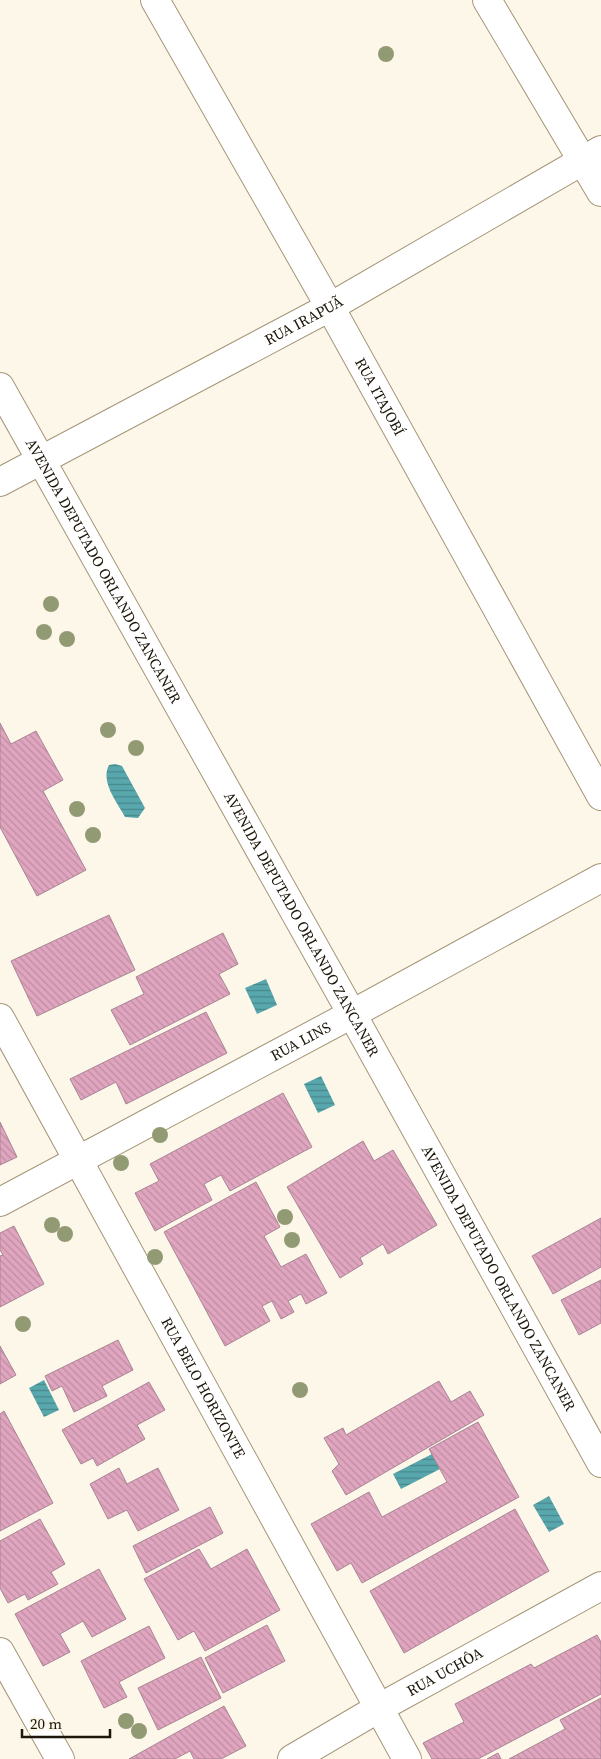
<svg xmlns="http://www.w3.org/2000/svg" width="601" height="1759" viewBox="0 0 601 1759" font-family="'Source Serif 4',serif">
  <defs>
    <pattern id="water-rules" width="6" height="5" patternUnits="userSpaceOnUse" patternTransform="scale(1.25)"><rect width="6" height="5" fill="#58a7ad"/><path d="M0 2.5h6" fill="none" stroke="#48878b"/></pattern>
    <pattern id="building-back-hatch" width="6" height="6" patternUnits="userSpaceOnUse" patternTransform="scale(1.25)"><rect width="6" height="6" fill="#e0a5bf"/><path d="M-1 5l2 2M0 0l6 6M5-1l2 2" fill="none" stroke="#c08da3"/></pattern>
  </defs>
  <rect width="100%" height="100%" fill="#fdf7ea"/>
  <!-- water -->
  <path fill="url(#water-rules)" d="M115 764 122 766 145 808 138 818 125 817C117 802 100 782 109 765Z
    M266 979 277 1005 257 1014 245 988Z
    M321 1076 335 1105 318 1113 304 1084Z
    M44 1380 59 1410 44 1417 29 1388Z
    M432 1454 440 1469 401 1489 393 1474Z
    M549 1496 564 1524 549 1532 533 1505Z"/>
  <!-- building -->
  <path fill="url(#building-back-hatch)" stroke="#a88594" d="M0 723 11 744 36 731 63 780 43 791 86 870 37 896 0 827Z
    M109 915 135 970 37 1016 11 961Z
    M223 933 238 964 219 974 230 994 130 1045 111 1010 144 994 136 977Z
    M206 1012 227 1053 126 1104 116 1082 81 1100 70 1079Z
    M283 1093 312 1147 230 1191 221 1175 204 1184 212 1200 155 1231 135 1193 159 1181 150 1164Z
    M0 1122 17 1157 0 1165Z
    M363 1141 374 1161 393 1150 437 1225 388 1254 383 1244 360 1258 363 1264 340 1278 287 1187Z
    M256 1182 280 1227 264 1236 281 1267 306 1254 327 1293 306 1304 301 1294 288 1301 294 1312 281 1319 272 1301 262 1306 270 1321 225 1346 164 1232Z
    M601 1218V1267L553 1294 532 1256Z
    M14 1226 44 1284 0 1307V1256L3 1255 0 1250V1233Z
    M601 1280V1323L579 1335 561 1300Z
    M118 1340 133 1370 102 1386 107 1396 74 1412 62 1386 52 1391 45 1376Z
    M0 1346 16 1375 0 1384Z
    M439 1381 451 1402 470 1391 484 1415 346 1495 332 1471 339 1464 324 1438 343 1428 346 1435Z
    M149 1382 165 1410 137 1425 145 1439 97 1466 93 1458 81 1464 62 1430Z
    M4 1411 53 1503 0 1531V1414Z
    M478 1422 519 1497 362 1583 351 1563 337 1571 311 1524 369 1492 382 1517 447 1482 429 1449Z
    M119 1468 127 1484 158 1468 179 1510 138 1531 127 1510 108 1519 90 1484Z
    M210 1507 223 1533 146 1573 133 1546Z
    M515 1509 549 1571 404 1653 370 1591Z
    M40 1519 65 1564 51 1572 58 1584 28 1600 25 1594 8 1603 0 1588V1541Z
    M199 1549 211 1569 247 1549 280 1610 205 1651 194 1631 178 1640 144 1579Z
    M99 1569 126 1619 92 1637 83 1621 60 1634 70 1652 43 1666 15 1614Z
    M267 1625 285 1661 223 1693 205 1658Z
    M149 1626 165 1658 119 1682 127 1697 104 1708 81 1661Z
    M597 1635 601 1642V1694L478 1759H432L423 1743 464 1722 455 1704 531 1664 534 1668Z
    M201 1657 221 1698 158 1730 138 1688Z
    M601 1698V1759H509L565 1729 560 1720Z
    M224 1706 246 1746 221 1759H194L190 1751 175 1759H129Z
    M498 1753 501 1759H487Z"/>
  <g fill="none" stroke-linecap="round" stroke-linejoin="round">
    <!-- minor casing -->
    <g stroke="#a49677" stroke-width="30">
      <g id="minor">
        <path id="s1" d="M155 0 330 307 601 796"/>
        <path d="M487 0 601 192"/>
        <path id="s2" d="M0 387 352 1014 601 1463"/>
        <path id="s3" d="M0 482 330 307 601 150"/>
        <path id="s4" d="M0 1018 407 1759"/>
        <path id="s5" d="M0 1202 352 1014 601 878"/>
        <path d="M0 1652 60 1759"/>
        <path id="s6" d="M292 1759 379 1708 601 1586"/>
      </g>
    </g>
    <!-- minor -->
    <use href="#minor" stroke="#fff" stroke-width="28"/>
  </g>
  <!-- trees -->
  <g fill="#929a73">
    <circle cx="386" cy="54" r="8"/>
    <circle cx="51" cy="604" r="8"/>
    <circle cx="44" cy="632" r="8"/>
    <circle cx="67" cy="639" r="8"/>
    <circle cx="108" cy="730" r="8"/>
    <circle cx="136" cy="748" r="8"/>
    <circle cx="77" cy="809" r="8"/>
    <circle cx="93" cy="835" r="8"/>
    <circle cx="160" cy="1135" r="8"/>
    <circle cx="121" cy="1163" r="8"/>
    <circle cx="285" cy="1217" r="8"/>
    <circle cx="52" cy="1225" r="8"/>
    <circle cx="65" cy="1234" r="8"/>
    <circle cx="292" cy="1240" r="8"/>
    <circle cx="155" cy="1257" r="8"/>
    <circle cx="23" cy="1324" r="8"/>
    <circle cx="300" cy="1390" r="8"/>
    <circle cx="126" cy="1721" r="8"/>
    <circle cx="139" cy="1731" r="8"/>
  </g>
  <g text-anchor="middle" stroke-width="5" stroke-linejoin="round" paint-order="stroke">
    <!-- street labels -->
    <g font-size="15" fill="#1c160a" stroke="#fdf7ea">
      <text dy="5" stroke="none"><textPath href="#s3" startOffset="344">RUA IRAPUÃ</textPath></text>
      <text dy="5" stroke="none"><textPath href="#s1" startOffset="456">RUA ITAJOBÍ</textPath></text>
      <text dy="5" stroke="none"><textPath href="#s2" startOffset="211">AVENIDA DEPUTADO ORLANDO ZANCANER</textPath></text>
      <text dy="5" stroke="none"><textPath href="#s2" startOffset="616">AVENIDA DEPUTADO ORLANDO ZANCANER</textPath></text>
      <text dy="5" stroke="none"><textPath href="#s5" startOffset="341">RUA LINS</textPath></text>
      <text dy="5" stroke="none"><textPath href="#s2" startOffset="1021">AVENIDA DEPUTADO ORLANDO ZANCANER</textPath></text>
      <text dy="5" stroke="none"><textPath href="#s4" startOffset="422">RUA BELO HORIZONTE</textPath></text>
      <text dy="5" stroke="none"><textPath href="#s6" startOffset="176">RUA UCHÔA</textPath></text>
    </g>
  </g>
  <!-- scale -->
  <path d="M22 1729v8h88v-8" fill="none" stroke="#1c160a" stroke-width="2.5"/>
  <text x="30" y="1729" font-size="15" fill="#1c160a" stroke="#fdf7ea" stroke-width="4" paint-order="stroke">20 m</text>
</svg>
